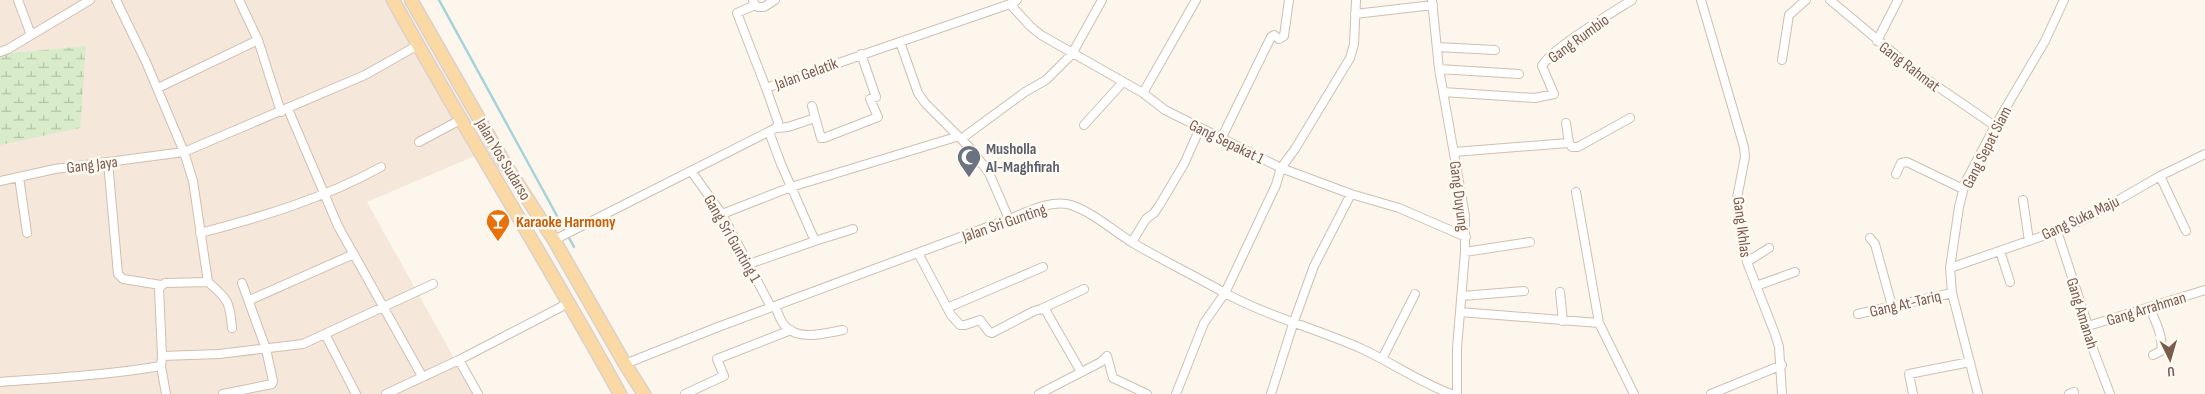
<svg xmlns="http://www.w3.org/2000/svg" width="2205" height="394" viewBox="0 0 2205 394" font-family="'Sofia Sans Condensed',sans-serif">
  <defs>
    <pattern id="wetland-marsh" width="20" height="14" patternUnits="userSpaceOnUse" patternTransform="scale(1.25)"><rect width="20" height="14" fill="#d8ecc9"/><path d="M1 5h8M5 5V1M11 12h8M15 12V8" fill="none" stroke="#b4c2a5"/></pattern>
  </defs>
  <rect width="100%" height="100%" fill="#fdf6ec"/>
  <!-- residential -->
  <path fill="#f5e8da" d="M0 0H394L477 155 367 202 474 394H0Z"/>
  <!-- wetland -->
  <path fill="url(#wetland-marsh)" d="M86 46 80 128 0 145V54Z"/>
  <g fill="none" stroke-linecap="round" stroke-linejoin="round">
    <!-- stream -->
    <path stroke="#a5d3da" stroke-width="2.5" d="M439 0 574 247"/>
    <!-- street casing -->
    <g stroke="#d1beb0" stroke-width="10">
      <path id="street" d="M18 0 31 35
        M116 0 146 62 184 152 193 181 208 282
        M239 0 258 40 281 112
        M753 0 755 5 737 13 766 88
        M1432 0 1439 69 1465 216V252L1457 348V394
        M1701 0 1744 147 1745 157 1737 198V207L1747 262 1775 334 1779 347 1782 394
        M1830 0 1915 71 1995 126
        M1010 4 1030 26 1041 35 1143 93 1165 110 1281 168 1351 194 1399 208 1466 237
        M755 5 758 7H764L775 0
        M1355 14 1433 5
        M1877 41 1898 0
        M900 42 918 93 925 103 971 149 989 173 1009 219
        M1437 47 1495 50
        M0 52 8 49 90 0
        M1782 60 1789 15 1806 0
        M1439 69 1519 74
        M158 88 258 40
        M1443 92 1535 98 1554 94 1542 66C1552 48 1613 12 1632 0
        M1143 93 1196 0
        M812 106 821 138H824L878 117 870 99 876 97 861 54
        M288 109 338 226 422 376
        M1566 123 1569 143
        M1084 125 1123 82
        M777 128 788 127 815 118
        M1222 137 1271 37 1274 35 1279 39 1284 36 1289 0
        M961 139 1025 92 1046 80 1072 54 1102 0
        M419 142 460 120
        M1454 152 1568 143 1572 147H1578L1630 118
        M108 162 118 274 123 279 161 285
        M691 171 722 214 771 307
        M1896 174 1901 163 1907 162 1963 189
        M2160 176 2186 231
        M19 177 27 233
        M0 181 55 169 184 152 365 75 418 45
        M1576 192 1599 323 1634 394
        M2023 200 2029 241
        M722 214 791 187 956 137
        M2057 231 2088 326V336L2110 394
        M200 233C262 217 325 198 381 167
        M1870 238 1875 244 1892 306
        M554 240 774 129 778 126V122L766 88 1010 4 1017 0
        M815 241 853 229
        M1132 242 1146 219 1154 213 1159 206 1184 164 1200 128
        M2000 251 2010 282
        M1465 252 1530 242
        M918 253 951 315 960 325H965L980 320 989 332 992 333 1034 311 1041 309 1046 311 1081 372
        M1747 262 1769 248
        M749 264 815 241 781 164 769 132
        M1950 268 2040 237 2089 217 2160 176 2205 154
        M1756 286 1795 272
        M1560 292 1563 321
        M1462 296 1524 291
        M250 300 354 254
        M775 306C778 312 780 322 786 327 800 341 826 333 843 330
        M947 308 1043 267
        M2150 308C2155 321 2164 337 2161 351L2153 355
        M1041 309 1084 289
        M1460 312 1599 323
        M1858 314 1952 293
        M2088 326 2205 290
        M325 334 356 394
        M162 356 159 288 165 283 208 282C228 299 230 302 232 328
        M1382 359 1415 294
        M459 360 478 394
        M625 364 718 327 1009 219C1027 212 1052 199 1071 205 1094 213 1112 230 1133 243 1162 260 1193 275 1223 292 1267 316 1314 328 1360 348 1391 362 1419 382 1451 394
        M161 366 166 394
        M0 382C54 378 108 375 161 366L162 356 219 354 303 344 433 284
        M223 394 272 384 273 381 266 349 242 283
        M386 394 459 360 561 307 568 301
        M685 394 724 376 717 359 791 330
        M1039 394 1101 362 1107 356 1113 378 1147 394
        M1176 394 1204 323 1225 293 1276 185 1281 168 1295 149 1350 58 1354 44 1356 0
        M1271 394 1293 324 1314 266 1351 194
        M1711 394 1782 365
        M1913 394 1909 374 1970 362
        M1978 394 1952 293 1950 268 1959 207 1965 183 1995 126 2045 41 2064 0
        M2069 394 2074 392"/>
    </g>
    <!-- primary casing -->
    <g stroke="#dad1cd" stroke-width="15">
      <path id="primary" d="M393 0C466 133 547 261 620 394
        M411 0 505 164 554 240 625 364 644 394"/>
    </g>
    <!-- street -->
    <use href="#street" stroke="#fff" stroke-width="8"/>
    <!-- primary -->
    <use href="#primary" stroke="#fbd9a5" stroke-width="12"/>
  </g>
  <!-- icons -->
  <defs>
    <g id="mosque-pin" transform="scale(1.25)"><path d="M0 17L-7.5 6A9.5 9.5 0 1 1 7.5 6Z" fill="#6b7280" stroke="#fffaf3"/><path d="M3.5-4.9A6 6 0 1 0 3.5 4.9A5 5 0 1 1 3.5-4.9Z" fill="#fff"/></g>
    <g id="bar-pin" transform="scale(1.25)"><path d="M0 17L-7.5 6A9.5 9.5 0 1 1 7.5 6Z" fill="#e8710a" stroke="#fffaf3"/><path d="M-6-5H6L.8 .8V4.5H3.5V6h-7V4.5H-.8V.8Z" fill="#fff"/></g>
  </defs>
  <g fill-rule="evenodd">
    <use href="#mosque-pin" x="969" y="157"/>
    <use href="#bar-pin" x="498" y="221"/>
  </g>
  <g text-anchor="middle" stroke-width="5" stroke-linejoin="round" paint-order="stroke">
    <!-- street labels -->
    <g font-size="16" fill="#7a5c4d" stroke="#fffaf3">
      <text transform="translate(1578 38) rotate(-36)" y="6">Gang Rumbio</text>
      <text transform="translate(1910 66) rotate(37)" y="6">Gang Rahmat</text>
      <text transform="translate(806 73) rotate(-20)" y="6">Jalan Gelatik</text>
      <text transform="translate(1227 141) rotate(26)" y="6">Gang Sepakat 1</text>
      <text transform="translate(1986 147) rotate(-63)" y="6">Gang Sepat Siam</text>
      <text transform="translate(504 159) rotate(59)" y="6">Jalan Yos Sudarso</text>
      <text transform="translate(92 164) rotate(-7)" y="6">Gang Jaya</text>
      <text transform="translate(1460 196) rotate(83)" y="6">Gang Duyung</text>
      <text transform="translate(2080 217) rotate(-25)" y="6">Gang Suka Maju</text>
      <text transform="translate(1004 222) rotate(-19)" y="6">Jalan Sri Gunting</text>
      <text transform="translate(1743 227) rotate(83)" y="6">Gang Ikhlas</text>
      <text transform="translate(733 238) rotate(60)" y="6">Gang Sri Gunting 1</text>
      <text transform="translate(1905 303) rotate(-13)" y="6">Gang At-Tariq</text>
      <text transform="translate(2146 308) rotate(-17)" y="6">Gang Arrahman</text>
      <text transform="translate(2083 313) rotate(73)" y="6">Gang Amanah</text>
    </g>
    <!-- worship labels -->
    <g font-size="16" font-weight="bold" fill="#5b616d" stroke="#fffaf3" text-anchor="start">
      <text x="986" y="154">Musholla<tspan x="986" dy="18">Al-Maghfirah</tspan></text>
    </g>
    <!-- food labels -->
    <g font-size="16" font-weight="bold" fill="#c56008" stroke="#fffaf3" text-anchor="start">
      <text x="516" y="227">Karaoke Harmony</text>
    </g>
  </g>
  <!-- north arrow -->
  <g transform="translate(2170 359) rotate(175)" stroke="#fffaf3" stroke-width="4" paint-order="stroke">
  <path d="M0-4L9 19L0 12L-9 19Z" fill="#7a5c4d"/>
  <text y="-8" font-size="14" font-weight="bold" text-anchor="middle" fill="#7a5c4d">U</text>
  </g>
</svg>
